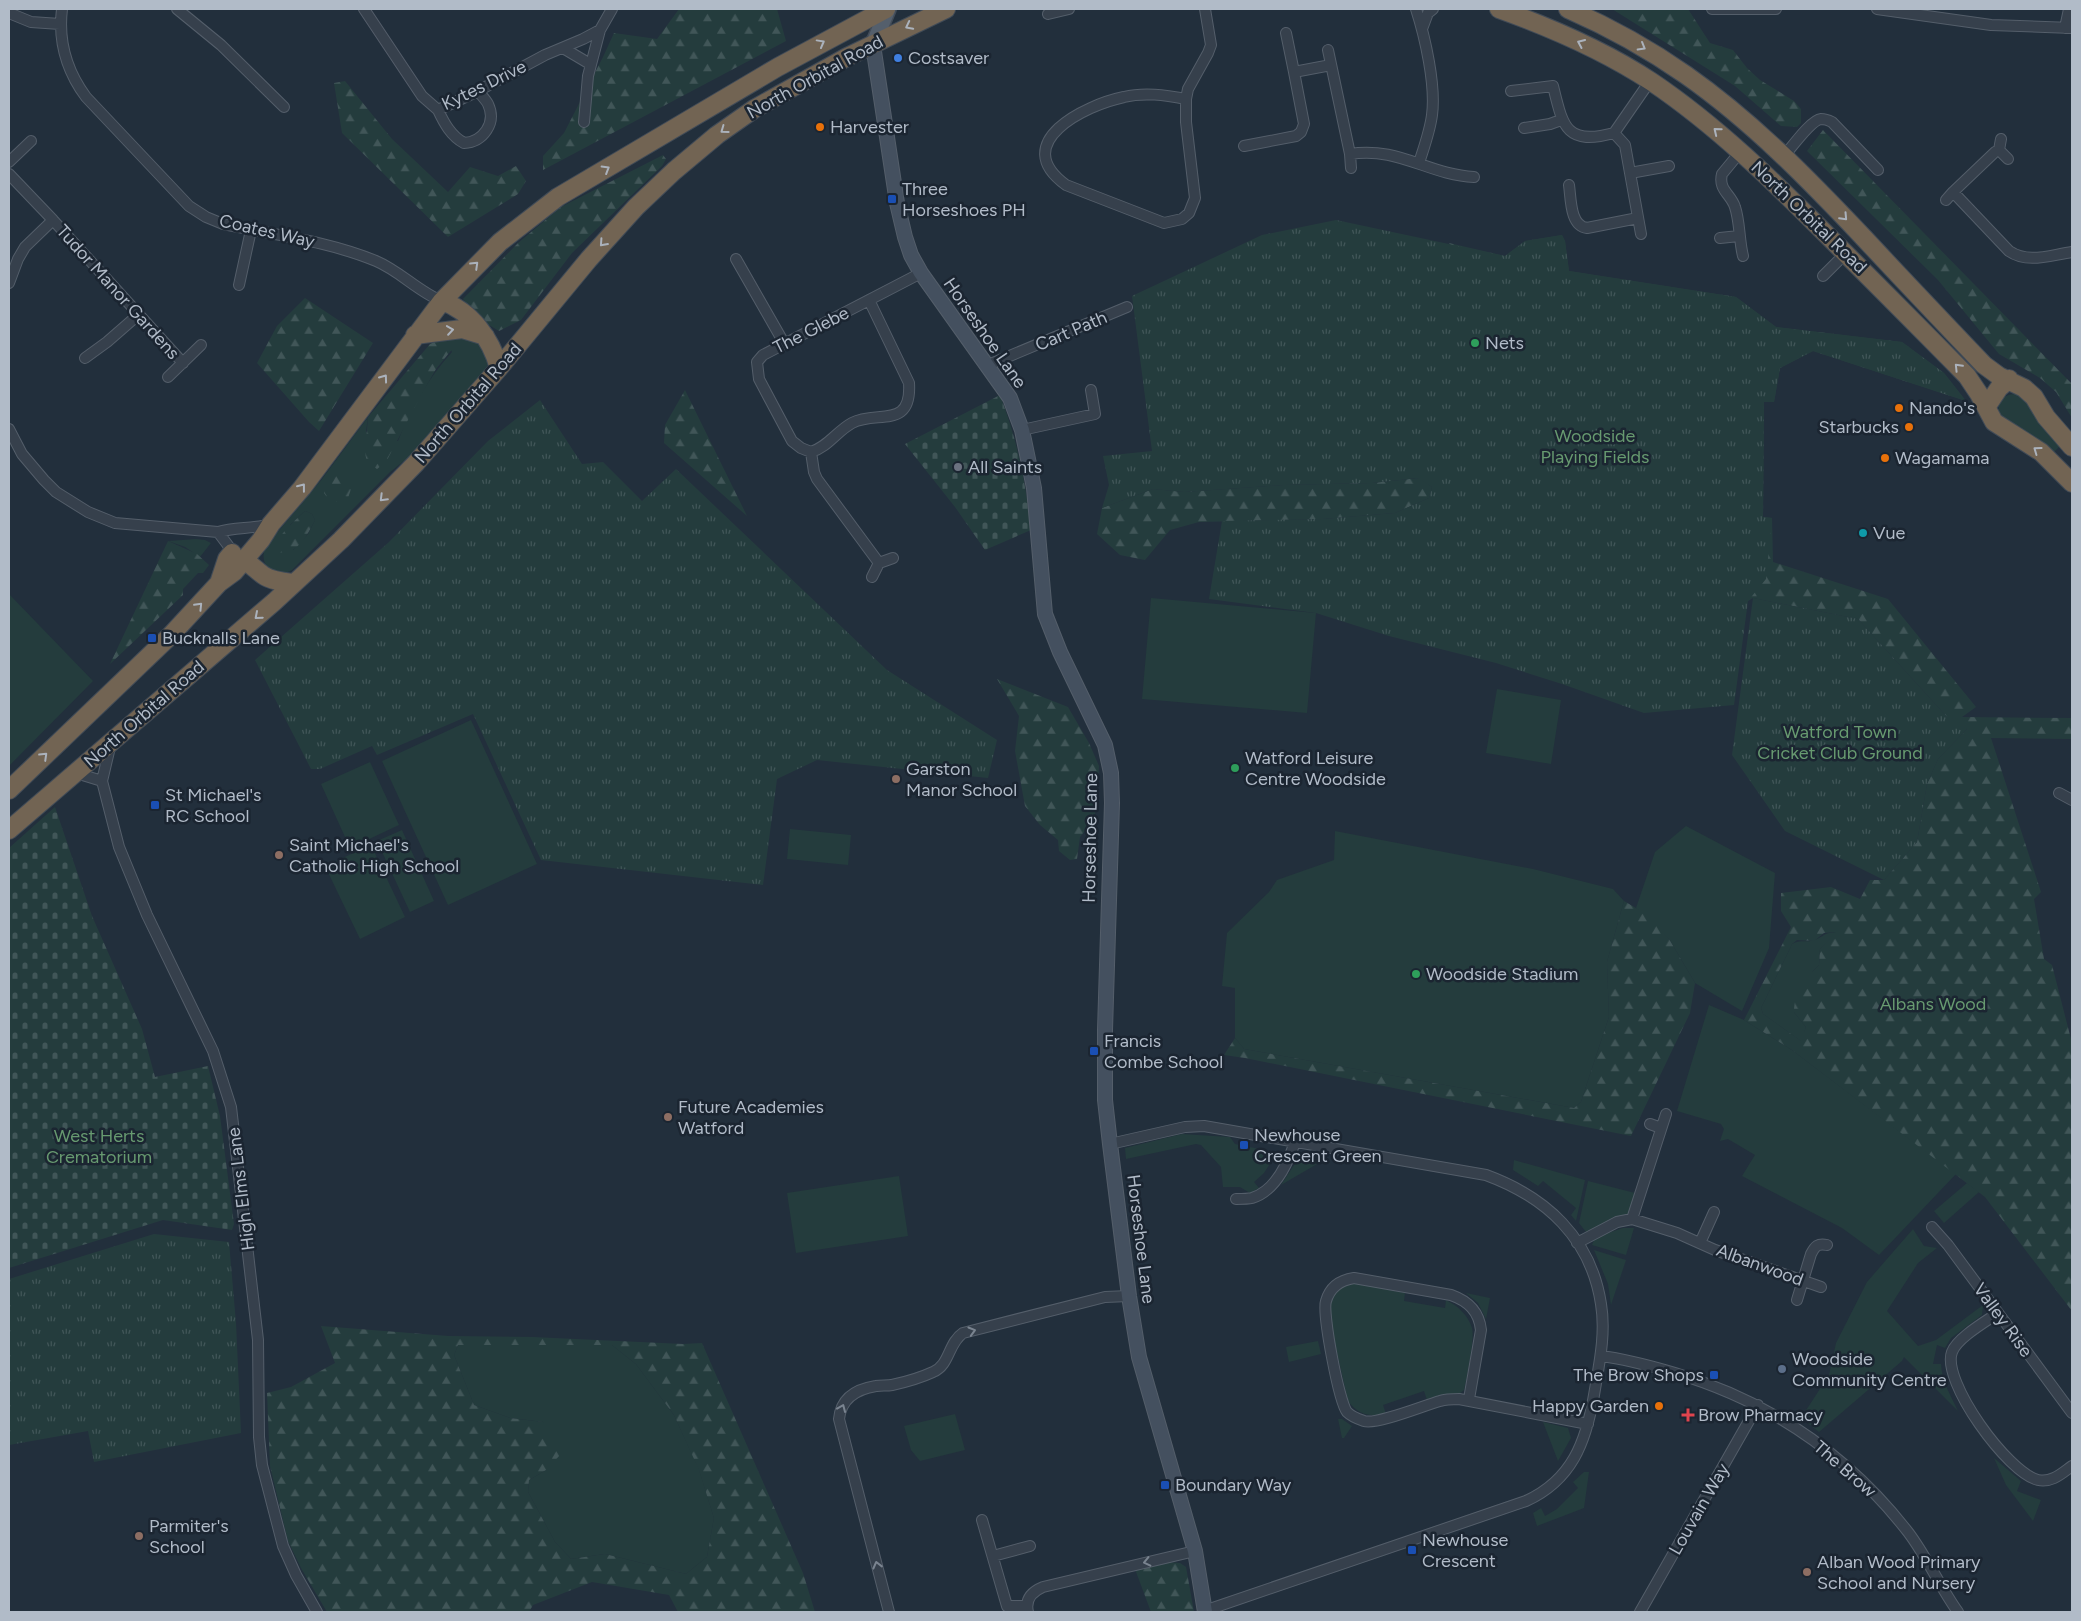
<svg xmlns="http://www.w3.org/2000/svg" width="2081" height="1621" viewBox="0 0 2081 1621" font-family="Figtree,sans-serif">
  <defs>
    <pattern id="forest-firs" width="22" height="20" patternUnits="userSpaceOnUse" patternTransform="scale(1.25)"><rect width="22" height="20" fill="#243c3d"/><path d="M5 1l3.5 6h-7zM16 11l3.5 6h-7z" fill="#415658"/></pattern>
    <pattern id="cemetery-stones" width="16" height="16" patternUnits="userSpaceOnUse" patternTransform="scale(1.25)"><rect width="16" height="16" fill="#243c3d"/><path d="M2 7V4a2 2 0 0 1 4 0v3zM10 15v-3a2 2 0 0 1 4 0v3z" fill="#415658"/></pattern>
    <pattern id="park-tufts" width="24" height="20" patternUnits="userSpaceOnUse" patternTransform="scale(1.25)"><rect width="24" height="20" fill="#243c3d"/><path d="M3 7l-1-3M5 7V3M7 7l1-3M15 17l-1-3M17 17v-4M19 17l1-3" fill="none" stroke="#415658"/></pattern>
  </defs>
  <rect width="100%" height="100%" fill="#222f3c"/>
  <!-- green -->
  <path fill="#243c3d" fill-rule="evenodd" d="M466 336C486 346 492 355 485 376L421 447 389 473 292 570C274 580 257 565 266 546L322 479 368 417 366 432 398 441C410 409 429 377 452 352L445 337ZM305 511 312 514 315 520 308 534 293 550 290 525Z
    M2015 394 2025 399 2061 445 2054 452 2071 469 2068 472 2018 426C2012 423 2005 421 2001 415 1994 404 2003 394 2015 394Z
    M196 539 205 540 211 543 200 557 185 547 168 541Z
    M9 594 93 681 9 766Z
    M1151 598 1316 613 1307 713 1142 699Z
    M1497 689 1561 700 1551 764 1486 753Z
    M471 720 537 864 448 905 382 761Z
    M370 762 399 825 350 848 321 784Z
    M1686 826 1775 873 1769 948 1742 1011 1695 983 1669 939 1636 908 1655 852Z
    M790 829 851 835 848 865 787 859Z
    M402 830 434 901 410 912 377 841Z
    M1335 831 1533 869 1613 889 1624 901 1607 962 1609 1017 1581 1102 1574 1108 1244 1049 1235 1038V988L1222 986 1227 933 1269 892 1277 880 1334 860Z
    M371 845 405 917 360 939 325 866Z
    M1837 932 1820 949 1819 965 1813 971 1794 1012 1806 1027 1802 1042 1763 1014 1761 1008 1792 944C1800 939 1807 943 1815 940 1826 935 1823 933 1837 932Z
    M1709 1005 1744 1020 1792 1050 1956 1174 1879 1255 1842 1228 1742 1176 1755 1155 1728 1139 1720 1141 1724 1129 1721 1124 1677 1111Z
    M1182 1134 1230 1137 1235 1144 1284 1154 1280 1162 1273 1159 1264 1173 1254 1182 1259 1188 1250 1193 1240 1187H1223L1221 1167 1201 1145 1196 1144 1126 1159 1125 1148Z
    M1304 1157 1324 1160 1281 1185 1298 1159Z
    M1514 1160 1585 1180 1576 1221 1571 1215 1576 1208 1543 1181 1538 1186 1513 1170Z
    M899 1176 908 1236 796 1253 787 1193Z
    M1588 1181 1635 1193 1628 1214 1586 1232 1579 1223Z
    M1967 1183 1979 1192 1944 1223 1934 1211Z
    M1623 1228H1634L1626 1255 1592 1245 1594 1240 1605 1234Z
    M1913 1229 1924 1246 1937 1248 1918 1263 1887 1311 1918 1346 1936 1340 1983 1305 1982 1315 1951 1338 1945 1348 1937 1345 1933 1364H1941C1942 1382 1951 1396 1958 1411L1904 1357 1902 1361 1819 1432 1801 1418 1829 1375 1836 1343 1867 1282Z
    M1594 1250 1626 1260 1611 1305 1608 1284Z
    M1351 1282 1405 1293 1404 1301 1445 1308 1446 1300C1458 1306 1468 1315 1472 1328 1475 1336 1467 1379 1464 1390L1459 1394 1427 1400 1424 1391 1383 1405 1386 1414C1370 1417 1358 1415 1348 1401L1329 1318C1329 1298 1332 1290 1351 1282Z
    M1466 1293 1490 1298 1486 1319 1478 1303Z
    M1318 1341 1321 1354 1289 1362 1286 1347Z
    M458 1345H612L636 1364 674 1415 699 1469 714 1518 707 1557 686 1574 605 1554 571 1559 555 1542 528 1492 529 1480 546 1470 543 1422 510 1418 474 1405 454 1355Z
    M955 1414 965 1450 920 1461 911 1450 904 1426Z
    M1338 1419H1342L1352 1426 1344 1438H1342Z
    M1543 1422 1568 1428 1571 1438 1558 1461Z
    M1994 1458 2021 1481 2017 1491 2041 1500 2033 1521 2006 1485Z
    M1584 1472H1589L1584 1508 1537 1526 1533 1513 1541 1508 1545 1516 1557 1509 1578 1488 1573 1482Z"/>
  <!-- forest -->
  <path fill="url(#forest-firs)" fill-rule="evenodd" d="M679 9H777L786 41 543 170V156L564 133 603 57 614 33 657 39Z
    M1612 9H1688L1710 43 1733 50 1747 68 1760 80 1794 101 1801 109V123L1797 127 1781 126 1735 86Z
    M345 81 392 139 448 192 470 167 498 176 516 166 526 181 518 194 448 237 342 133 334 83Z
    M1823 130 2072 384V418L2056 392 2040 378 1999 354 1938 280 1807 151Z
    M663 155 666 159 662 166 572 253 521 320 499 331 476 317 463 299 518 243 561 207Z
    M1562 235 1565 241 1569 271 1736 297 1776 327 1902 342 1944 373 1966 401 1813 351 1780 368 1774 402H1764L1763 517 1772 518 1773 562 1888 599 1976 707 1962 717 2072 718V739L1991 738 2041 892 2034 899 2044 959 2052 965 2072 1043V1311L1985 1197 1792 1050 1744 1020 1791 927 1781 911V893L1831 887 1860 899 1870 880H1884L1917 842 1927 784 1938 759 1967 729 1947 717 1858 619 1753 598 1748 601 1449 243 1505 256 1525 241ZM1836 932 1820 949 1819 965C1803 981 1795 989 1794 1012L1806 1027 1801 1041 1763 1014 1761 1008 1792 944 1797 940 1814 941 1824 933Z
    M305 298 373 343 319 431 309 422 257 363 277 326Z
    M445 337 454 347 436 369 421 395 386 462 377 469 367 462 365 453 368 417 430 344Z
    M685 390 747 516 664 443 665 425Z
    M333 475 346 479 351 489 348 498 339 502 329 500 324 493 326 484Z
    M1419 478 1432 487 1429 498 1395 513 1323 519 1199 522 1170 530 1145 560 1120 555 1097 534 1102 508 1153 489 1184 492 1284 485 1372 483Z
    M305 511 312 514 315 520C305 540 295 558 271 551 279 535 292 523 305 511Z
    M168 541 197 554 209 565 203 573H198L183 589V595L110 664Z
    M997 679 1068 707 1089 743 1099 766 1097 806 1093 821 1080 837 1077 859 1070 860 1059 851 1058 840 1040 825 1025 806 1015 751 1019 716Z
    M1624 901 1646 914 1669 939 1695 983 1690 1013 1631 1136 1245 1058 1224 1055 1235 1038 1244 1049 1574 1108 1581 1102 1609 1017 1607 962Z
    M321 1326 448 1336 532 1337 683 1344 702 1343 803 1573 815 1612H678L669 1595 592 1582 533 1605 529 1612H327L301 1568 288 1541 270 1466 267 1393 291 1387 335 1363ZM458 1345H612L636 1364 674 1415 699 1470 714 1518 707 1557 686 1574 605 1554 571 1559 555 1542 528 1492 529 1480 546 1470 561 1454 543 1422 510 1418 474 1405 454 1355Z
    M1168 1562 1180 1563 1186 1567 1194 1612H1151L1135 1569Z"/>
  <!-- cemetery -->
  <path fill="url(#cemetery-stones)" d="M1000 395C1017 439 1026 483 1031 530L985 550 955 507 905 444Z
    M55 807 92 916 142 1029 155 1077 208 1066 220 1116 234 1224 232 1230 163 1220 9 1268V848Z"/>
  <!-- park -->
  <path fill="url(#park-tufts)" d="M1336 220 1505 256 1525 241 1562 235 1565 241 1569 271 1736 297 1776 327 1902 342 1944 373 1966 401 1813 351 1780 368 1774 402H1764L1763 517 1772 518 1766 579 1748 601 1734 705 1644 713 1562 684 1496 663 1389 636 1316 613 1209 599 1222 521 1323 519 1395 513 1429 498 1432 487 1418 478 1372 483 1284 485 1184 492 1153 489 1102 508 1109 485 1103 456 1152 451 1132 296 1262 235Z
    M540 400 582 464 603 462 642 501 676 469 887 670 997 740 988 778 817 760 777 779 763 885 541 860 473 714 377 755 372 746 320 769H311L255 660 389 542 488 441Z
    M1753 598 1858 619 1947 717H1961L1967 729 1938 759 1927 784 1917 842 1884 880 1785 831 1732 755Z
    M154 1234 229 1242 236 1323 241 1433 94 1462 88 1431 9 1445V1279Z"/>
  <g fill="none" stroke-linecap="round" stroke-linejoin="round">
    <!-- street casing -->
    <g stroke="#545e6a" stroke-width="12">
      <path id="street" d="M62 9C58 42 66 70 86 97L189 206 206 217 223 224C274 235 328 241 376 261 400 271 420 293 442 301
        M177 9 221 45 284 107
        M364 9 422 96 438 110 478 91 545 55 583 39 600 30 612 9
        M1416 9C1425 37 1436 85 1432 115 1430 131 1424 147 1419 163
        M1712 9H1776
        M1877 9 1991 25 2072 28
        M9 13 31 22 60 24
        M1048 14 1069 9
        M2065 28 2069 9
        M1422 29 1428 13 1433 9
        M1286 33 1294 72 1331 65
        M563 48 590 64
        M1328 50 1350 154 1351 168
        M1511 91 1553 86C1563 127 1566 146 1614 133L1650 81
        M1186 99C1165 95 1144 92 1124 97 1085 105 1008 143 1066 185L1164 223 1182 219 1189 213 1195 198 1186 122V99L1188 89 1208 53 1211 45 1205 9
        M438 110C444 123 451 136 464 143 483 142 497 123 488 104 486 100 481 95 478 91
        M584 122 588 76 600 30
        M1524 128 1550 124 1561 120
        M1614 133 1625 145 1641 234
        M1244 146 1296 136 1301 132 1304 124 1294 72
        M1999 150 2001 139
        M1741 151 1722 174C1718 190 1731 194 1735 207 1740 222 1739 240 1743 256
        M1350 154C1398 146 1429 175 1474 177
        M1784 156C1792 147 1811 120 1821 119 1825 119 1828 120 1832 122L1878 170
        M2008 159 1999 150 1995 152 1953 192 2009 251C2028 264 2050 255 2072 252
        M9 162 31 141
        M1630 173 1669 166
        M9 174 53 220
        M1569 185C1571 199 1570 226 1587 228L1638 218
        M1946 200 1953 192
        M1720 238 1739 236
        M736 259 784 343
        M1823 276 1846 253
        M9 283 18 259 25 247 53 220 183 363
        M239 285 251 230
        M85 358 107 342 138 315
        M988 365 1127 307
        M168 377 201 345
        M9 429 22 454 44 480 56 492 88 512 115 523 218 532C235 527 253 529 271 524
        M1022 430 1095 414 1091 390
        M811 452C828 447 837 431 852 423 877 410 912 430 909 383L869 300
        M218 532 236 556
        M879 563 893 558
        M872 577 879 563 817 479 814 472 811 452 801 448 792 441 759 379 757 362 763 355 921 273
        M111 743 102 781 119 847 147 915 213 1051 231 1107 258 1340 259 1437 262 1465 283 1546 296 1575 317 1612
        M76 773 102 781
        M2059 793 2072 800
        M1650 1124 1661 1128
        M1110 1144 1185 1127 1204 1126 1486 1175C1546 1197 1591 1238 1601 1304 1606 1334 1599 1365 1594 1395 1586 1442 1572 1480 1526 1501L1204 1611
        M1236 1199C1241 1199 1248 1199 1252 1198 1275 1191 1288 1163 1295 1142
        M1632 1219 1666 1114
        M1932 1227 1948 1245 2072 1413
        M1577 1243 1617 1222 1632 1219 1677 1233 1715 1250 1821 1287
        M1700 1243 1714 1212
        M1797 1300 1811 1254C1815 1246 1818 1243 1827 1245
        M1998 1313C1985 1322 1957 1338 1952 1352 1941 1381 2008 1473 2038 1480 2052 1483 2062 1473 2072 1466
        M1601 1356C1626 1359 1651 1366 1675 1373 1769 1401 1848 1455 1908 1532 1927 1557 1940 1587 1958 1612
        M1469 1399 1481 1330C1479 1311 1468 1301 1451 1295L1354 1278C1341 1280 1330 1287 1326 1301 1322 1313 1339 1402 1347 1412 1351 1416 1358 1419 1364 1421 1377 1425 1425 1405 1440 1401 1446 1399 1453 1399 1459 1399L1588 1424
        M982 1520 1007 1606H1027
        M993 1556 1030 1546
        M889 1612 839 1419C841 1398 857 1389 876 1386 881 1385 887 1386 892 1385 906 1382 920 1378 933 1372 950 1365 948 1343 963 1333L1105 1297 1129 1296
        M1028 1612C1025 1600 1031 1592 1043 1587L1195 1551
        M1640 1612 1758 1405"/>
    </g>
    <!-- secondary casing -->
    <g stroke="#545e6a" stroke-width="16">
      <path id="secondary" d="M873 45 897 203 905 237 911 255 921 273 1010 398 1022 430 1034 488 1045 614 1060 652 1105 745 1111 773 1112 803 1105 1030V1100L1110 1144 1129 1296 1139 1357 1195 1551 1205 1612"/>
    </g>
    <!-- primary casing -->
    <g stroke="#424c58" stroke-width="18">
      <path id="primary" d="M873 45 888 9"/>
    </g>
    <!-- highway casing -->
    <g stroke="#414b57" stroke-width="20">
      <path id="highway" d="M1499 9C1552 28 1605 51 1652 82 1717 126 1773 181 1828 236 1875 283 1921 329 1967 376L1979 394 1994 422 2041 452 2072 483
        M1568 9C1609 27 1649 49 1686 75 1753 122 1809 180 1864 238 1904 281 1944 323 1984 365L1999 376 2024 388 2034 397 2046 417 2072 447
        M442 301C471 311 491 339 499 368
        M415 335 462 329 485 336
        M1987 406 1999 388 2009 379
        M243 560C251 564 256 570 263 575 271 581 284 582 294 583
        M219 583 227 559 232 553
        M9 790 171 635 219 583 234 572 261 540 271 524 302 488 442 301 500 242 558 197 778 67 886 9
        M9 830 274 602 341 540 416 463 499 368 589 259 636 207 674 171 717 135 754 109 847 57 946 9"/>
    </g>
    <!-- street -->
    <use href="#street" stroke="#36404c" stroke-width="10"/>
    <!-- secondary -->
    <use href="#secondary" stroke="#44505f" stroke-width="14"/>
    <!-- primary -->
    <use href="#primary" stroke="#545f6c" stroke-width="15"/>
    <!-- highway -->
    <use href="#highway" stroke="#726453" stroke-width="18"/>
  </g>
  <!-- one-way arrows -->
  <defs><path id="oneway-chevron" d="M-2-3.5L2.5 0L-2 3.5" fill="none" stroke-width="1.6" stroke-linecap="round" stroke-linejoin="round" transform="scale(1.25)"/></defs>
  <g stroke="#abb2bc">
    <use href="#oneway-chevron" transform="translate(909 26) rotate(153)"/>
    <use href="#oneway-chevron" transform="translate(821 43) rotate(-29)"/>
    <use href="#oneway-chevron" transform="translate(1581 43) rotate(-156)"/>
    <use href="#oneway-chevron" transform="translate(1642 47) rotate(30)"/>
    <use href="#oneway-chevron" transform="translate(724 130) rotate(144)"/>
    <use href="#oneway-chevron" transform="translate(1717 131) rotate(-141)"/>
    <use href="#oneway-chevron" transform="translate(606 169) rotate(-31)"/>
    <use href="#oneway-chevron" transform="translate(1844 217) rotate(47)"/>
    <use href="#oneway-chevron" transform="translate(603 243) rotate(132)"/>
    <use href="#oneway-chevron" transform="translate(475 265) rotate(-44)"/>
    <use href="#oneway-chevron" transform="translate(450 330) rotate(-8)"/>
    <use href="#oneway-chevron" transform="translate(1958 367) rotate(-134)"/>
    <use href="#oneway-chevron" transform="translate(384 378) rotate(-54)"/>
    <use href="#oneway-chevron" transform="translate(2037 450) rotate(-144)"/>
    <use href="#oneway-chevron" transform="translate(302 487) rotate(-52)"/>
    <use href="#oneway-chevron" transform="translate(383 498) rotate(135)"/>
    <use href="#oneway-chevron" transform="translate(199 606) rotate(-46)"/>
    <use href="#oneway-chevron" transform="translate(258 616) rotate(139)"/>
    <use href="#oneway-chevron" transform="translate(44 756) rotate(-44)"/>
  </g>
  <g stroke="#7a8490">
    <use href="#oneway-chevron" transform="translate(972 1331) rotate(-16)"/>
    <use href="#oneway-chevron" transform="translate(842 1408) rotate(-67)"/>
    <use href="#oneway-chevron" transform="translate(1147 1562) rotate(167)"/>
    <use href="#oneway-chevron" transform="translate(877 1565) rotate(-104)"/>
  </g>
  <!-- markers -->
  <circle fill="#3f7fe0" stroke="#1b2531" stroke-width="2" cx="898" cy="58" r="5"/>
  <g fill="#e8710a" stroke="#1b2531" stroke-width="2">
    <circle cx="820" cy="127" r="5"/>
    <circle cx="1899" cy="408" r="5"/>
    <circle cx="1909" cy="427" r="5"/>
    <circle cx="1885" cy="458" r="5"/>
    <circle cx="1659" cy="1406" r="5"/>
  </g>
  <g fill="#1a4fb4" stroke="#1b2531" stroke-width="2">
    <rect x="887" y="194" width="10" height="10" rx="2.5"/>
    <rect x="147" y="633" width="10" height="10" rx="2.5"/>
    <rect x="150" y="800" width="10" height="10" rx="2.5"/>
    <rect x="1089" y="1046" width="10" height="10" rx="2.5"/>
    <rect x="1239" y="1140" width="10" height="10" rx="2.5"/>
    <rect x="1709" y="1370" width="10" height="10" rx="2.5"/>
    <rect x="1160" y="1480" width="10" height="10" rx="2.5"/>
    <rect x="1407" y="1545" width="10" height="10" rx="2.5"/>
  </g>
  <g fill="#2e9e5b" stroke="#1b2531" stroke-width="2">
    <circle cx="1475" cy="343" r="5"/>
    <circle cx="1235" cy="768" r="5"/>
    <circle cx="1416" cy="974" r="5"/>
  </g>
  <circle fill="#6b7280" stroke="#1b2531" stroke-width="2" cx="958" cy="467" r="5"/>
  <circle fill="#0f9aa8" stroke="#1b2531" stroke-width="2" cx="1863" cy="533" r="5"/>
  <g fill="#8d6e63" stroke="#1b2531" stroke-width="2">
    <circle cx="896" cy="779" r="5"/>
    <circle cx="279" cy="855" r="5"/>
    <circle cx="668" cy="1117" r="5"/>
    <circle cx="139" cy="1536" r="5"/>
    <circle cx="1807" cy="1572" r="5"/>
  </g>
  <circle fill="#5c6f8a" stroke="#1b2531" stroke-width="2" cx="1782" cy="1369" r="5"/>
  <path fill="#e0444e" stroke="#1b2531" stroke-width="2" d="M1685.5 1407.5h5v5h5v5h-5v5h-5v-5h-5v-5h5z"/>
  <g text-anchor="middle" stroke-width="5" stroke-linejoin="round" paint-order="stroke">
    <!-- poi labels -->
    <g font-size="18" fill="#b1bbc8" stroke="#1b2531" text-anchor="start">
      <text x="908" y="64">Costsaver</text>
      <text x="830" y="133">Harvester</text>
      <text x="902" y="195">Three<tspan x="902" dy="21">Horseshoes PH</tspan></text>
      <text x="1485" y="349">Nets</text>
      <text x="1909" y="414">Nando's</text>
      <text x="1899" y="433" text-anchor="end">Starbucks</text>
      <text x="1895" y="464">Wagamama</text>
      <text x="968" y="473">All Saints</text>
      <text x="1873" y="539">Vue</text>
      <text x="162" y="644">Bucknalls Lane</text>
      <text x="1245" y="764">Watford Leisure<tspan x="1245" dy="21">Centre Woodside</tspan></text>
      <text x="906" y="775">Garston<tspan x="906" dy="21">Manor School</tspan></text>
      <text x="165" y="801">St Michael's<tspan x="165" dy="21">RC School</tspan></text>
      <text x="289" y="851">Saint Michael's<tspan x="289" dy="21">Catholic High School</tspan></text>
      <text x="1426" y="980">Woodside Stadium</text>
      <text x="1104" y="1047">Francis<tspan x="1104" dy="21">Combe School</tspan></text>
      <text x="678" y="1113">Future Academies<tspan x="678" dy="21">Watford</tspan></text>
      <text x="1254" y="1141">Newhouse<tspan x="1254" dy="21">Crescent Green</tspan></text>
      <text x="1792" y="1365">Woodside<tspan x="1792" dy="21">Community Centre</tspan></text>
      <text x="1704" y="1381" text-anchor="end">The Brow Shops</text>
      <text x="1649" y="1412" text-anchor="end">Happy Garden</text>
      <text x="1698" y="1421">Brow Pharmacy</text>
      <text x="1175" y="1491">Boundary Way</text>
      <text x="149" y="1532">Parmiter's<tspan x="149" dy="21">School</tspan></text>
      <text x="1422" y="1546">Newhouse<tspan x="1422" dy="21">Crescent</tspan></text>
      <text x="1817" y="1568">Alban Wood Primary<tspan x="1817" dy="21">School and Nursery</tspan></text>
    </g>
    <!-- street labels -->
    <g font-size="18" fill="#b1bbc8" stroke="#1b2531">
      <text transform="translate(815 77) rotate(-29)" y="6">North Orbital Road</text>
      <text transform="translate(484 85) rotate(-26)" y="6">Kytes Drive</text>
      <text transform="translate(1809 217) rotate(44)" y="6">North Orbital Road</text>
      <text transform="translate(267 231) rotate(13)" y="6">Coates Way</text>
      <text transform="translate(118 292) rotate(48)" y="6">Tudor Manor Gardens</text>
      <text transform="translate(811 330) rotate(-27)" y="6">The Glebe</text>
      <text transform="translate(1071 331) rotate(-23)" y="6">Cart Path</text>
      <text transform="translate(985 333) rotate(55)" y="6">Horseshoe Lane</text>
      <text transform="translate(468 403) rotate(-49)" y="6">North Orbital Road</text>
      <text transform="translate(144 714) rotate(-41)" y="6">North Orbital Road</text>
      <text transform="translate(1090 838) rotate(-89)" y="6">Horseshoe Lane</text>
      <text transform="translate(241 1189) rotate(-97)" y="6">High Elms Lane</text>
      <text transform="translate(1141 1239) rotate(83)" y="6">Horseshoe Lane</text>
      <text transform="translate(1760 1265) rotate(20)" y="6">Albanwood</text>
      <text transform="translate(2003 1320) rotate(54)" y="6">Valley Rise</text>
      <text transform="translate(1845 1469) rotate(41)" y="6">The Brow</text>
      <text transform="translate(1699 1509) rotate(-60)" y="6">Louvain Way</text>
    </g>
    <!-- park labels -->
    <g font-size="18" fill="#679a70" stroke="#1b2531">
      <text x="1595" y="442">Woodside<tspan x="1595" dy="21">Playing Fields</tspan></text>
      <text x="1840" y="738">Watford Town<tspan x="1840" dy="21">Cricket Club Ground</tspan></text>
      <text x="1933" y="1010">Albans Wood</text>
      <text x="99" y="1142">West Herts<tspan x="99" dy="21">Crematorium</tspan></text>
    </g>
  </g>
  <!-- border -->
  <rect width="2081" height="1621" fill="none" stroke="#b1bbc8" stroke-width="20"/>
</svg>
